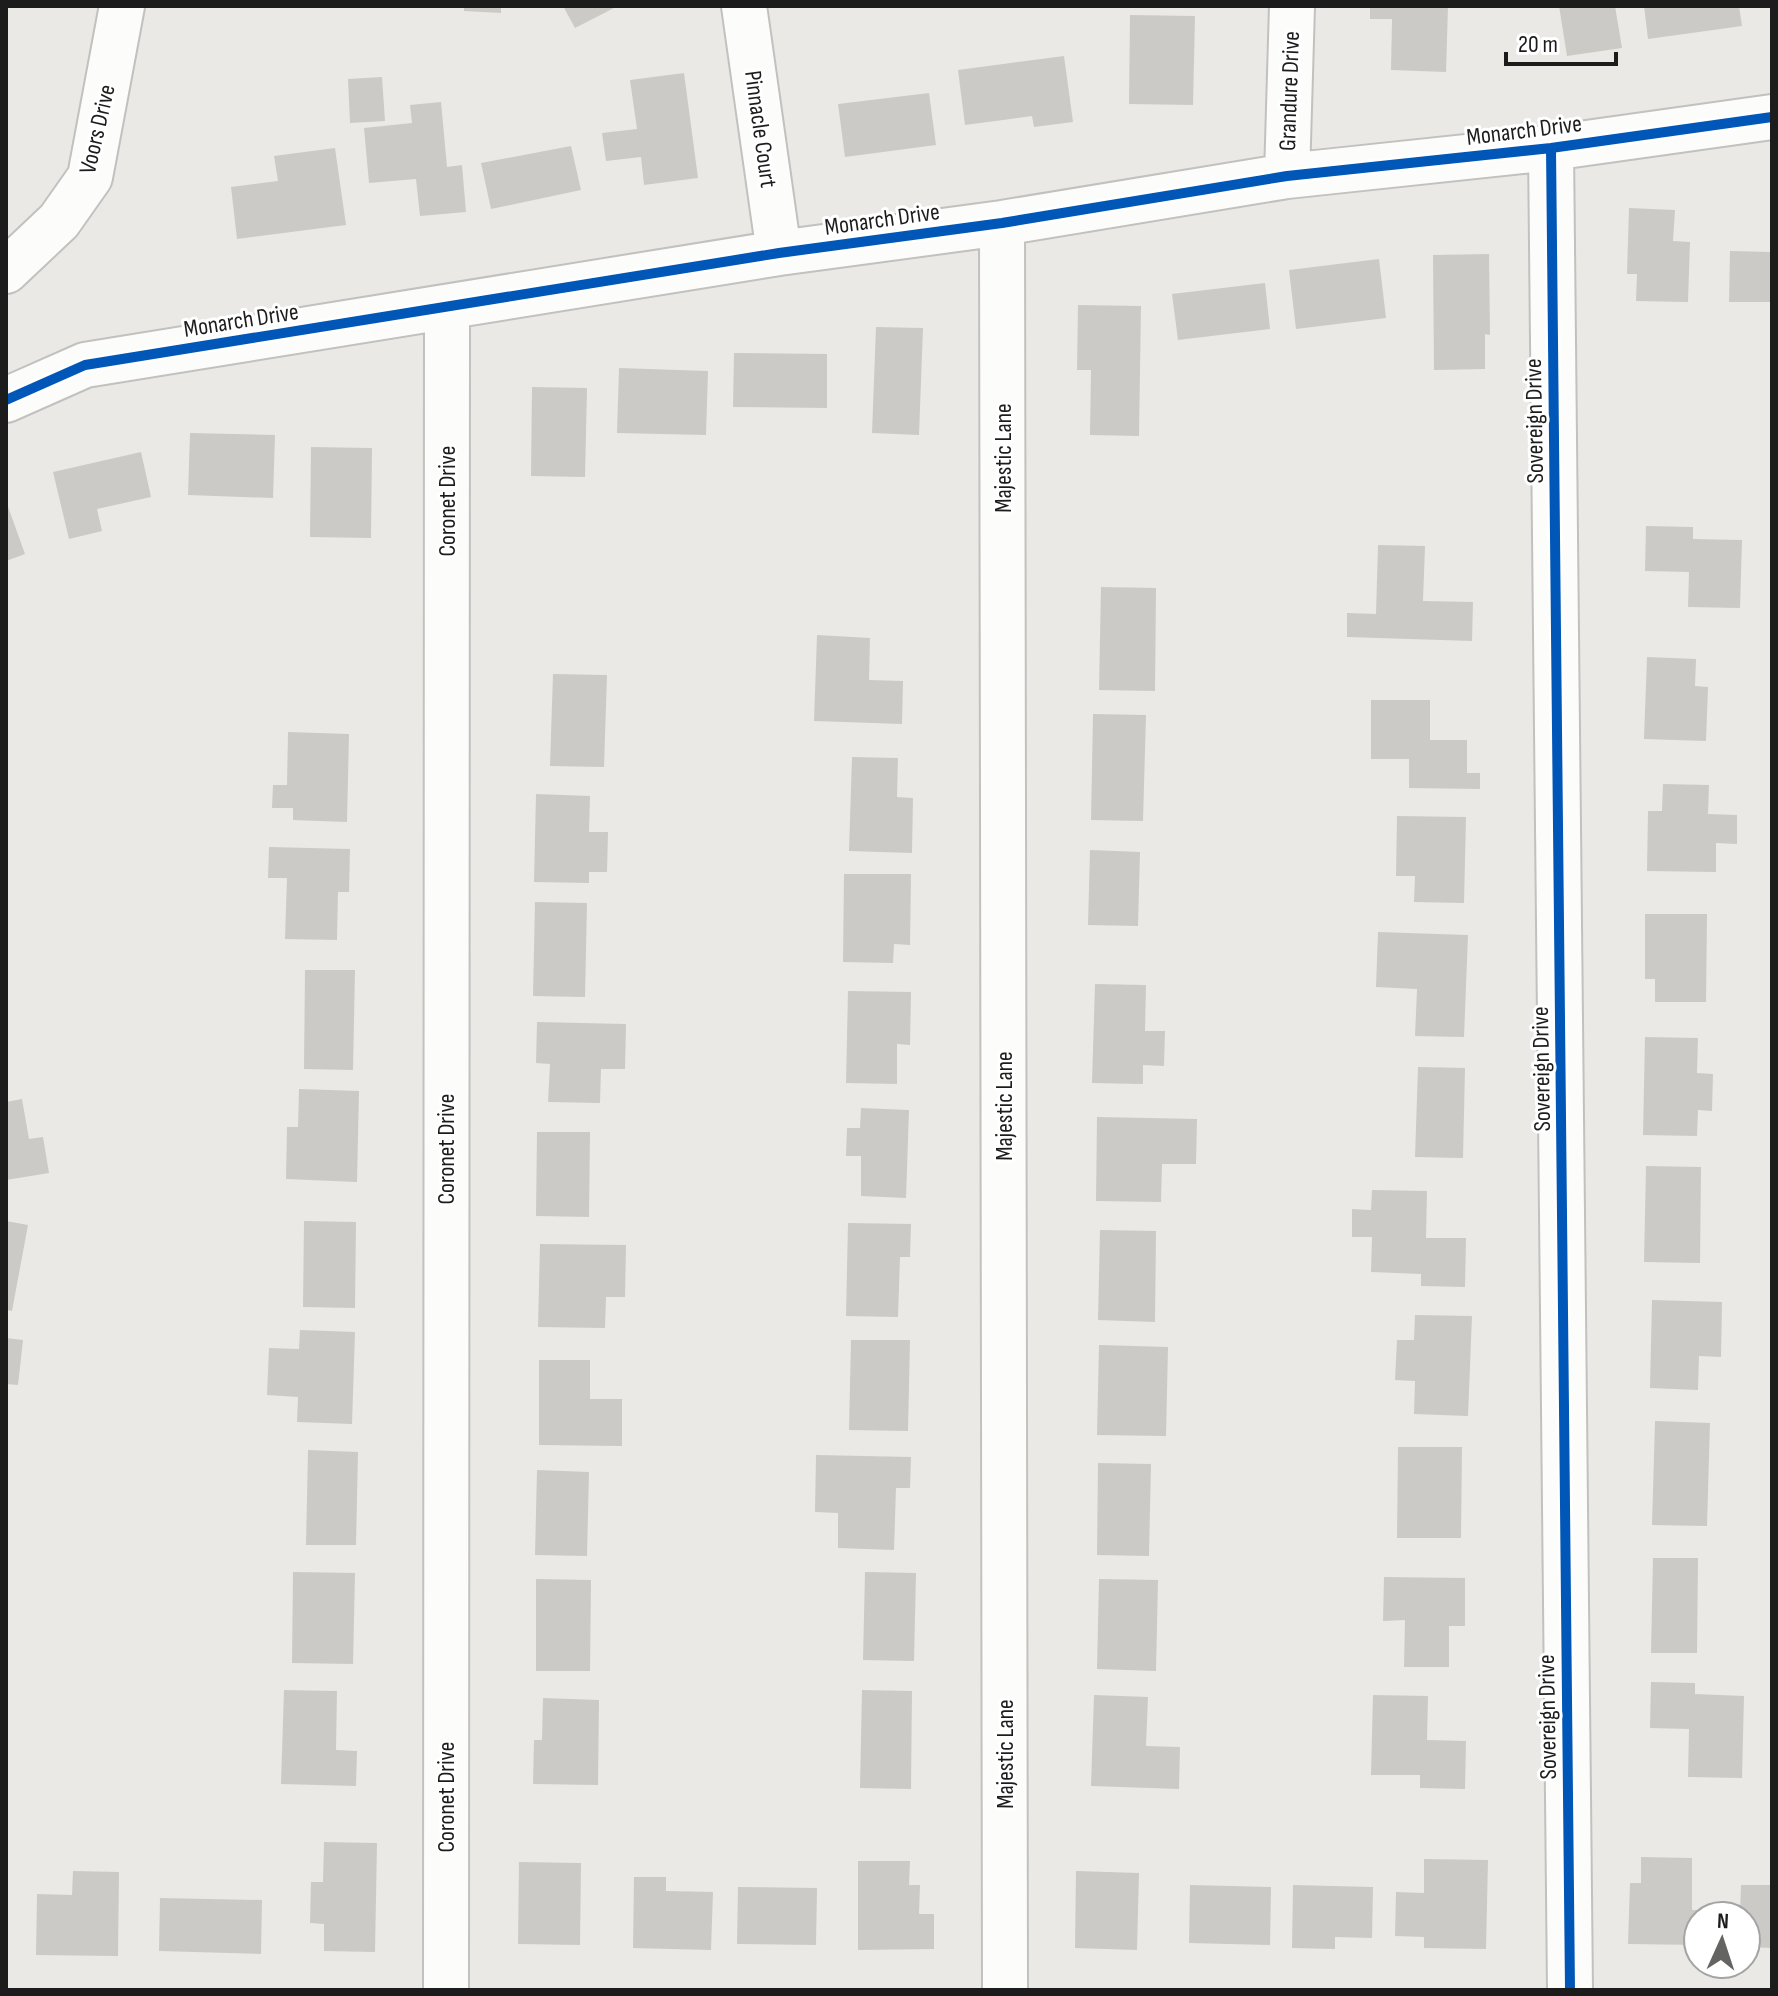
<svg xmlns="http://www.w3.org/2000/svg" width="1778" height="1996" viewBox="0 0 1778 1996" font-family="'Sofia Sans Condensed',sans-serif">
  <rect width="100%" height="100%" fill="#ebe9e5"/>
  <!-- building -->
  <path fill="#cccac6" d="M464 6H501V13L464 11Z
    M563 6H618L575 28Z
    M1370 6H1448L1446 72 1391 70 1392 19H1370Z
    M1559 6H1615L1622 48 1567 56Z
    M1644 6H1739L1742 26 1648 39Z
    M1130 15 1195 16 1193 105 1129 104Z
    M1064 56 1073 122 1034 127 1032 116 965 125 958 70Z
    M684 73 698 178 644 185 641 157 606 161 602 133 637 129 630 80Z
    M382 77 385 121 350 123 348 79Z
    M929 93 936 145 845 157 838 104Z
    M441 102 447 167 462 165 466 212 420 216 416 179 369 183 364 128 412 123 410 105Z
    M571 146 581 190 491 209 481 163Z
    M335 148 346 225 237 239 231 187 278 181 274 156Z
    M1629 208 1675 210 1673 241 1690 242 1688 302 1636 301 1637 274H1627Z
    M1730 251 1772 252V302H1729Z
    M1489 254 1490 335 1485 334V369L1434 370 1433 255Z
    M1379 259 1386 318 1296 329 1289 270Z
    M1265 283 1270 329 1178 340 1172 294Z
    M1078 305 1141 306 1139 436 1090 435 1091 370H1077Z
    M876 327 923 328 919 435 872 433Z
    M734 353 827 354V408L733 407Z
    M619 368 708 371 706 435 617 433Z
    M532 387 587 388 585 477 531 476Z
    M190 433 275 435 273 498 188 495Z
    M311 447 372 448 371 538 310 537Z
    M141 452 151 497 97 509 102 531 69 539 53 472Z
    M6 501 25 554 6 561Z
    M1646 526 1693 527V539L1742 540 1740 608 1688 607 1689 572 1645 571Z
    M1378 545 1425 546 1423 601 1473 602 1472 641 1347 637V613L1376 614Z
    M1101 587 1156 588 1155 691 1099 690Z
    M817 635 870 638 869 680 903 681 902 724 814 721Z
    M1647 657 1696 659 1695 686 1708 687 1706 741 1644 739Z
    M553 674 607 675 604 767 550 766Z
    M1371 700H1430V740H1467V773H1480V789L1409 788V759H1371Z
    M1093 714 1146 715 1143 821 1091 820Z
    M288 732 349 734 347 822 293 820V808H272L273 785H287Z
    M852 757 898 758 897 797 913 798 912 853 849 851Z
    M1663 784 1709 785 1708 814 1737 815V844L1716 843V872L1647 871 1648 811H1662Z
    M536 794 590 796 589 832H608L607 872H589V883L534 882Z
    M1397 816 1466 817 1464 903 1414 902 1415 876H1396Z
    M269 847 350 849 349 892H338L337 940 285 939 287 878H268Z
    M1090 850 1140 852 1138 926 1088 925Z
    M844 874H911L910 945 894 944 893 963 843 962Z
    M535 902 587 903 585 997 533 996Z
    M1645 914H1707L1706 1002H1655V979H1645Z
    M1378 932 1468 935 1464 1037 1415 1036 1417 989 1376 987Z
    M305 970H355L353 1070 304 1069Z
    M1095 984 1146 985 1145 1031H1165L1164 1066 1143 1065V1084L1092 1083Z
    M848 991 911 992 910 1045 897 1044V1084L846 1083Z
    M537 1022 626 1024 625 1069H601L600 1103 548 1102 550 1064 536 1063Z
    M1645 1037 1698 1038 1697 1073 1713 1074 1712 1111 1698 1110 1697 1136 1643 1135Z
    M1418 1067 1465 1068 1463 1158 1415 1157Z
    M299 1089 359 1091 357 1182 286 1179 287 1127H298Z
    M22 1099 29 1139 43 1137 49 1173 6 1180V1102Z
    M861 1108 909 1110 906 1198 861 1196V1156H846L847 1128H860Z
    M1097 1117 1197 1119 1196 1164H1162L1161 1202 1096 1201Z
    M537 1132H590L589 1217 536 1216Z
    M1646 1166 1701 1167 1700 1263 1644 1262Z
    M1372 1190 1427 1191 1426 1238H1466L1465 1287 1421 1286V1274L1371 1272 1372 1237H1352V1209L1371 1210Z
    M6 1221 28 1225 12 1311 6 1310Z
    M304 1221 356 1222 355 1308 303 1307Z
    M848 1223 911 1224 910 1257H900L898 1317 846 1316Z
    M1100 1230 1156 1231 1155 1322 1098 1320Z
    M540 1244 626 1245 625 1297H606L605 1328 538 1327Z
    M1652 1300 1722 1302 1721 1357 1699 1356 1698 1390 1650 1388Z
    M1415 1315 1472 1316 1468 1416 1414 1414 1415 1381 1395 1380 1397 1340H1414Z
    M300 1330 355 1332 352 1424 297 1422 298 1397 267 1395 269 1348 299 1349Z
    M6 1338 23 1340 18 1385 6 1384Z
    M851 1340H910L908 1431 849 1430Z
    M1099 1345 1168 1347 1166 1436 1097 1435Z
    M539 1360H590V1399H622V1446L539 1445Z
    M1655 1421 1710 1423 1707 1526 1652 1525Z
    M1398 1447H1462L1461 1538H1397Z
    M308 1450 358 1452 356 1545H306Z
    M816 1455 911 1457 910 1488H896L894 1550 838 1548V1513L815 1512Z
    M1098 1463 1151 1464 1149 1556 1097 1555Z
    M537 1470 589 1472 587 1556 535 1555Z
    M1653 1558H1698L1697 1653H1651Z
    M293 1572 355 1573 353 1664 292 1663Z
    M865 1572 916 1573 914 1661 863 1660Z
    M1384 1577 1465 1578V1626H1449V1667H1404L1405 1620 1383 1621Z
    M536 1579 591 1580 590 1671H536Z
    M1099 1579 1158 1580 1156 1671 1097 1669Z
    M1651 1682 1695 1683V1694L1744 1696 1742 1778 1688 1777 1689 1729 1650 1728Z
    M284 1690 337 1691 336 1750 357 1751 356 1786 281 1784Z
    M862 1690 912 1691 911 1789 860 1788Z
    M1094 1695 1148 1697 1146 1746 1180 1747 1179 1789 1091 1786Z
    M1373 1695 1428 1696 1427 1740 1466 1741 1465 1789 1420 1788V1775H1371Z
    M543 1698 599 1700 598 1785 533 1784 534 1740H542Z
    M324 1842 377 1843 375 1952 324 1951V1924L310 1923 311 1882H323Z
    M1641 1857 1692 1858V1910H1711V1916H1698V1945L1628 1944 1630 1883H1641Z
    M1424 1859 1488 1860 1486 1949 1424 1948V1937L1395 1936 1396 1892 1424 1893Z
    M858 1861H910L909 1885H920L919 1914H934V1949L858 1950Z
    M519 1862 581 1863 580 1945 518 1944Z
    M73 1871 119 1872 118 1956 36 1955 37 1894 72 1895Z
    M1076 1871 1139 1873 1137 1950 1075 1948Z
    M634 1877H666V1891L713 1892 711 1950 633 1948Z
    M1190 1885 1271 1887 1270 1945 1189 1943Z
    M1293 1885 1373 1887 1372 1938 1335 1937V1949L1292 1948Z
    M1741 1885H1772V1948L1746 1947V1916H1740Z
    M738 1887 817 1888 816 1945 737 1944Z
    M160 1898 262 1900 261 1954 159 1951Z"/>
  <g fill="none" stroke-linecap="round" stroke-linejoin="round">
    <!-- minor casing -->
    <g stroke="#c2c1bf" stroke-width="48">
      <path id="minor" d="M744 6 779 253
        M1551 148 1570 1990
        M1287 176 1292 6
        M1002 223 1005 1990
        M6 271 59 221 90 177 122 6
        M6 400 85 365 779 253 1002 223 1287 176 1551 148 1772 117
        M446 1990 447 307"/>
    </g>
    <!-- minor -->
    <use href="#minor" stroke="#fcfcfb" stroke-width="44"/>
    <!-- cycleway casing -->
    <g stroke="#fff" stroke-width="15">
      <path id="cycleway" d="M1551 148 1570 1990
        M6 400 85 365 779 253 1002 223 1287 176 1551 148 1772 117"/>
    </g>
    <!-- cycleway -->
    <use href="#cycleway" stroke="#0057b8" stroke-width="10"/>
  </g>
  <g text-anchor="middle" stroke-width="6" stroke-linejoin="round" paint-order="stroke">
    <!-- street labels -->
    <g font-size="24" fill="#1c1c1c" stroke="#fff">
      <text transform="translate(1289 91) rotate(-88)" y="8">Grandure Drive</text>
      <text transform="translate(97 129) rotate(-77)" y="8">Voors Drive</text>
      <text transform="translate(761 129) rotate(82)" y="8">Pinnacle Court</text>
      <text transform="translate(1524 130) rotate(-7)" y="8">Monarch Drive</text>
      <text transform="translate(882 219) rotate(-8)" y="8">Monarch Drive</text>
      <text transform="translate(241 320) rotate(-9)" y="8">Monarch Drive</text>
      <text transform="translate(1534 421) rotate(-91)" y="8">Sovereign Drive</text>
      <text transform="translate(1003 458) rotate(-90)" y="8">Majestic Lane</text>
      <text transform="translate(447 501) rotate(-90)" y="8">Coronet Drive</text>
      <text transform="translate(1541 1069) rotate(-91)" y="8">Sovereign Drive</text>
      <text transform="translate(1004 1106) rotate(-90)" y="8">Majestic Lane</text>
      <text transform="translate(446 1149) rotate(-90)" y="8">Coronet Drive</text>
      <text transform="translate(1547 1717) rotate(-91)" y="8">Sovereign Drive</text>
      <text transform="translate(1005 1754) rotate(-90)" y="8">Majestic Lane</text>
      <text transform="translate(446 1797) rotate(-90)" y="8">Coronet Drive</text>
    </g>
  </g>
  <!-- border -->
  <rect width="1778" height="1996" fill="none" stroke="#1c1c1c" stroke-width="16"/>
  <!-- north arrow -->
  <g transform="translate(1722 1940) rotate(3)"><circle r="38" fill="#ffffff" stroke="#a4a4a4" stroke-width="2"/>
  <path d="M0-6L14 30L0 20L-14 30Z" fill="#646462"/>
  <text y="-12" font-size="22" font-weight="bold" text-anchor="middle" fill="#1c1c1c">N</text>
  </g>
  <!-- scale -->
  <path d="M1506 52v12h110v-12" fill="none" stroke="#1c1c1c" stroke-width="4"/>
  <text x="1518" y="52" font-size="24" fill="#1c1c1c" stroke="#ffffff" stroke-width="6" paint-order="stroke">20 m</text>
</svg>
